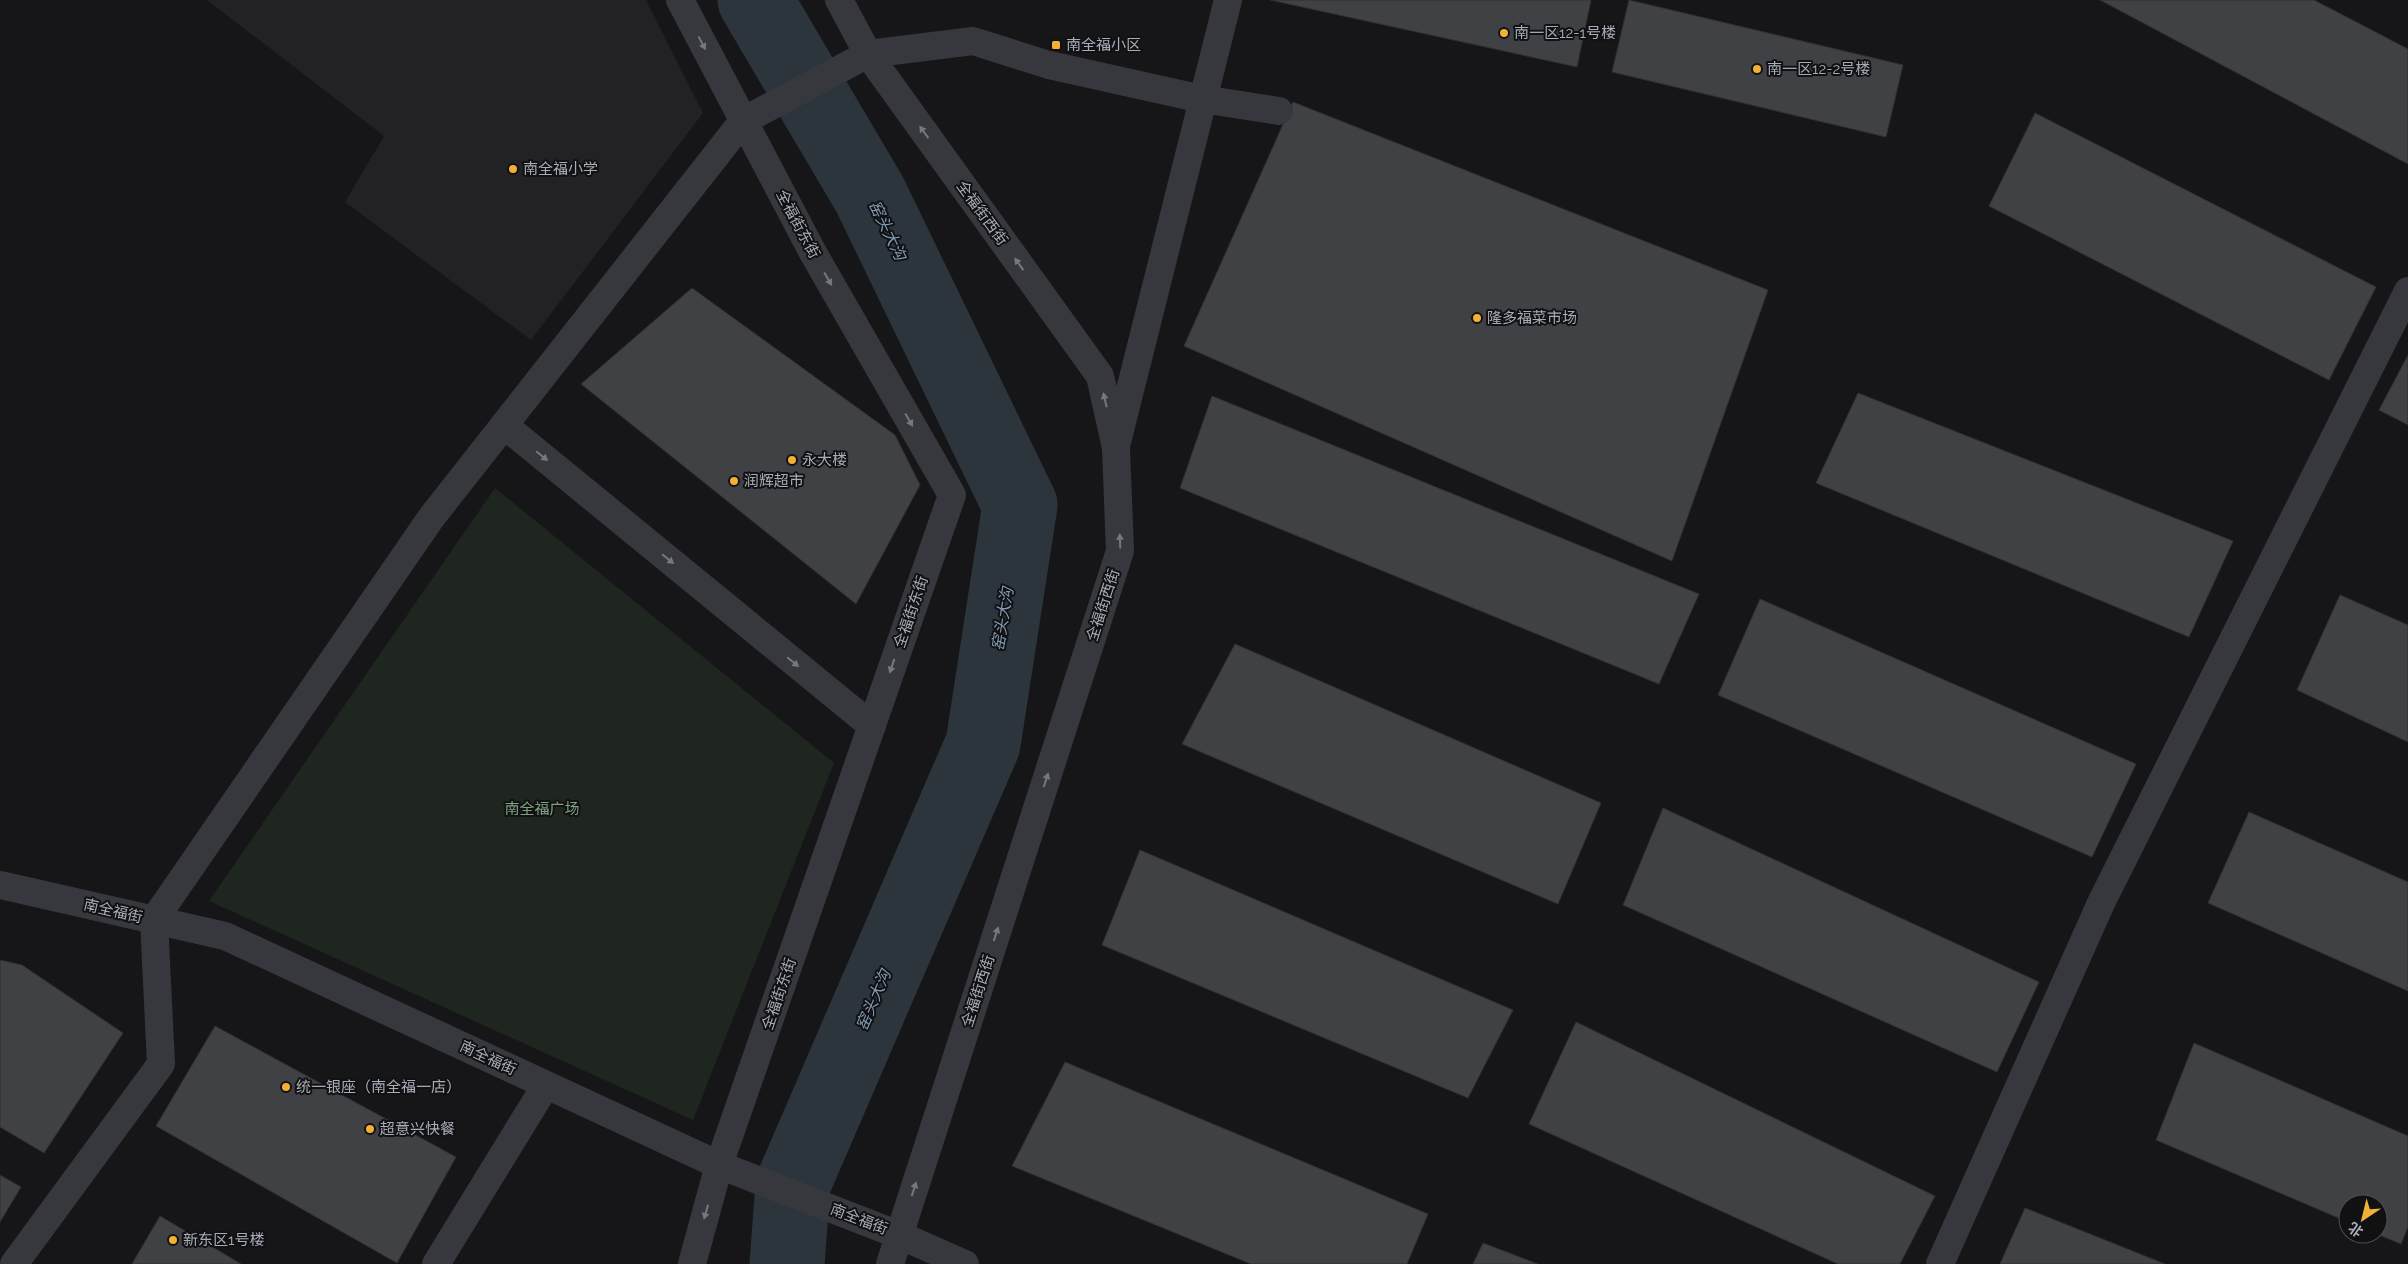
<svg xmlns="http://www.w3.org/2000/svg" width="2408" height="1264" viewBox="0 0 2408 1264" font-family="Raleway,'Noto Sans SC',sans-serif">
  <rect width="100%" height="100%" fill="#161618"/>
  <!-- built -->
  <path fill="#222225" d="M207 0H646L703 113 531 340 345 202 384 136Z"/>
  <!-- green -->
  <path fill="#1e261f" d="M495 488 834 763 693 1120 209 901Z"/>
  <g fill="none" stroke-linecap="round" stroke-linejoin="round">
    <!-- river -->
    <path stroke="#2c353c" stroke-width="75" d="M755 0 870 195 1020 505 983 744 793 1184 787 1264"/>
  </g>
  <!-- building -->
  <path fill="#404145" stroke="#303034" d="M1270 0H1591L1577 67Z
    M1629 0 1903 65 1886 137 1612 72Z
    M2100 0H2314L2408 49V164Z
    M1293 102 1768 290 1672 561 1184 346Z
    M2035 113 2376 287 2329 380 1989 206Z
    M692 288 895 435 920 485 856 604 581 384Z
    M2408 355V425L2379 410Z
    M1858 393 2233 541 2189 637 1816 483Z
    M1212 396 1699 594 1659 684 1180 488Z
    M2340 595 2408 625V742L2297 690Z
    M1760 599 2136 764 2092 857 1718 695Z
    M1235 644 1601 803 1558 904 1182 744Z
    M1663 808 2039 982 1997 1072 1623 905Z
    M2249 812 2408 882V991L2208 903Z
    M1140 850 1513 1010 1468 1098 1102 945Z
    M0 960 22 965 123 1033 44 1153 0 1127Z
    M1576 1022 1935 1196 1900 1264H1838L1529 1124Z
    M215 1026 456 1157 397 1263 156 1126Z
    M2194 1043 2408 1136V1227L2401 1244 2377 1234 2378 1204H2348V1222L2156 1140Z
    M1065 1062 1428 1214 1407 1264H1251L1012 1166Z
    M0 1175 21 1187 0 1222Z
    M2025 1208 2165 1264H2000Z
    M160 1216 241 1264H132Z
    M1483 1243 1538 1264H1473Z"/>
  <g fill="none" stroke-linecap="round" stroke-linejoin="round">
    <!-- minor -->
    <path stroke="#37383d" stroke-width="28" d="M680 0 812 251 952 495 719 1165 692 1264
      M839 0 868 54 1100 376 1116 448 1120 551 890 1264
      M504 425 872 726
      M1117 442 1228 0
      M14 1264 161 1064 154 920 431 518 743 121 868 54 973 41 1049 65 1202 99 1279 111
      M436 1264 546 1085
      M1940 1264 2101 903 2408 291"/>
    <!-- tertiary -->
    <path stroke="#37383d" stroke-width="28" d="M0 885 225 936 719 1165 899 1235 965 1264"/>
  </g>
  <!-- one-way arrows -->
  <defs><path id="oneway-solid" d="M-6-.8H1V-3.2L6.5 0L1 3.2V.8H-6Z" transform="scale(1.25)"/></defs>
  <g fill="#757881">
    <use href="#oneway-solid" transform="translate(702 43) rotate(62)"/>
    <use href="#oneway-solid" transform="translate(924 132) rotate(-126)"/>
    <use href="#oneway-solid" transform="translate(1019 264) rotate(-126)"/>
    <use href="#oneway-solid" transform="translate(828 279) rotate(60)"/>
    <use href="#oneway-solid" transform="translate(1105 400) rotate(-103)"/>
    <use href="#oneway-solid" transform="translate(909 420) rotate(60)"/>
    <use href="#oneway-solid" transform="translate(542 456) rotate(39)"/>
    <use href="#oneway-solid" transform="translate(1120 541) rotate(-92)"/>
    <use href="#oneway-solid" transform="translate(668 559) rotate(39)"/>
    <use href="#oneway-solid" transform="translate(793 662) rotate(39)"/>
    <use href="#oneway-solid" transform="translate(892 666) rotate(109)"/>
    <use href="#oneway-solid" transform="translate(1046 780) rotate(-72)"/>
    <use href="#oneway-solid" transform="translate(996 934) rotate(-72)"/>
    <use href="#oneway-solid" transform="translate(914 1189) rotate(-72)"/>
    <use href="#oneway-solid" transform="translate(706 1212) rotate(106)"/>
  </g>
  <!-- markers -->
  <g fill="#f2b134" stroke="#111113" stroke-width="2">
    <circle cx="1504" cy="33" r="5"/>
    <rect x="1051" y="40" width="10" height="10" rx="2.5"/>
    <circle cx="1757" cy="69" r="5"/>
    <circle cx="513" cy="169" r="5"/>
    <circle cx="1477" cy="318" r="5"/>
    <circle cx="792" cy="460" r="5"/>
    <circle cx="734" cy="481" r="5"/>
    <circle cx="286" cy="1087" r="5"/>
    <circle cx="370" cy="1129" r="5"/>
    <circle cx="173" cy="1240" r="5"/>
  </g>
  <g text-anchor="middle" stroke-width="4" stroke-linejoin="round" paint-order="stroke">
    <!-- poi labels -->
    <g font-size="15" fill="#a8adb8" stroke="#111113" text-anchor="start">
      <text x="1514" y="38">南一区12-1号楼</text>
      <text x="1066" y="50">南全福小区</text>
      <text x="1767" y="74">南一区12-2号楼</text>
      <text x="523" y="174">南全福小学</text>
      <text x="1487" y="323">隆多福菜市场</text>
      <text x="802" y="465">永大楼</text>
      <text x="744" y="486">润辉超市</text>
      <text x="296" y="1092">统一银座（南全福一店）</text>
      <text x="380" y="1134">超意兴快餐</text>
      <text x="183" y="1245">新东区1号楼</text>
    </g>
    <!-- street labels -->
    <g font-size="15" fill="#a8adb8" stroke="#111113">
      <text transform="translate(982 213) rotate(54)" y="5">全福街西街</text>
      <text transform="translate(798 224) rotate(62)" y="5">全福街东街</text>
      <text transform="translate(1103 605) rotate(-72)" y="5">全福街西街</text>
      <text transform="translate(911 612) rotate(-71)" y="5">全福街东街</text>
      <text transform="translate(113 911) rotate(13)" y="5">南全福街</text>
      <text transform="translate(978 991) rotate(-72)" y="5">全福街西街</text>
      <text transform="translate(779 994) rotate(-71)" y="5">全福街东街</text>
      <text transform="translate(488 1058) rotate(25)" y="5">南全福街</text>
      <text transform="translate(859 1219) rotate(21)" y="5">南全福街</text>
    </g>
    <!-- park labels -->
    <g font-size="15" fill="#7fa381" stroke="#111113">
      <text x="542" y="814">南全福广场</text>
    </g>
    <!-- water labels -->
    <g font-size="16" font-style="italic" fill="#7f9bb3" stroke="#111113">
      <text transform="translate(888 230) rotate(64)" y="6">窑头大沟</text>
      <text transform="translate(1002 619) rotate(-81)" y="6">窑头大沟</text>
      <text transform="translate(873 1000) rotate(-67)" y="6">窑头大沟</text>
    </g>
  </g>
  <!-- north arrow -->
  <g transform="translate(2363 1219) rotate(215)"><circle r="24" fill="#111113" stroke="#4d4f55"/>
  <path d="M0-4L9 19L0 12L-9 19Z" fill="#f2b134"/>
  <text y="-8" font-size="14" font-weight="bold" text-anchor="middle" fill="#a8adb8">北</text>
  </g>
</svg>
